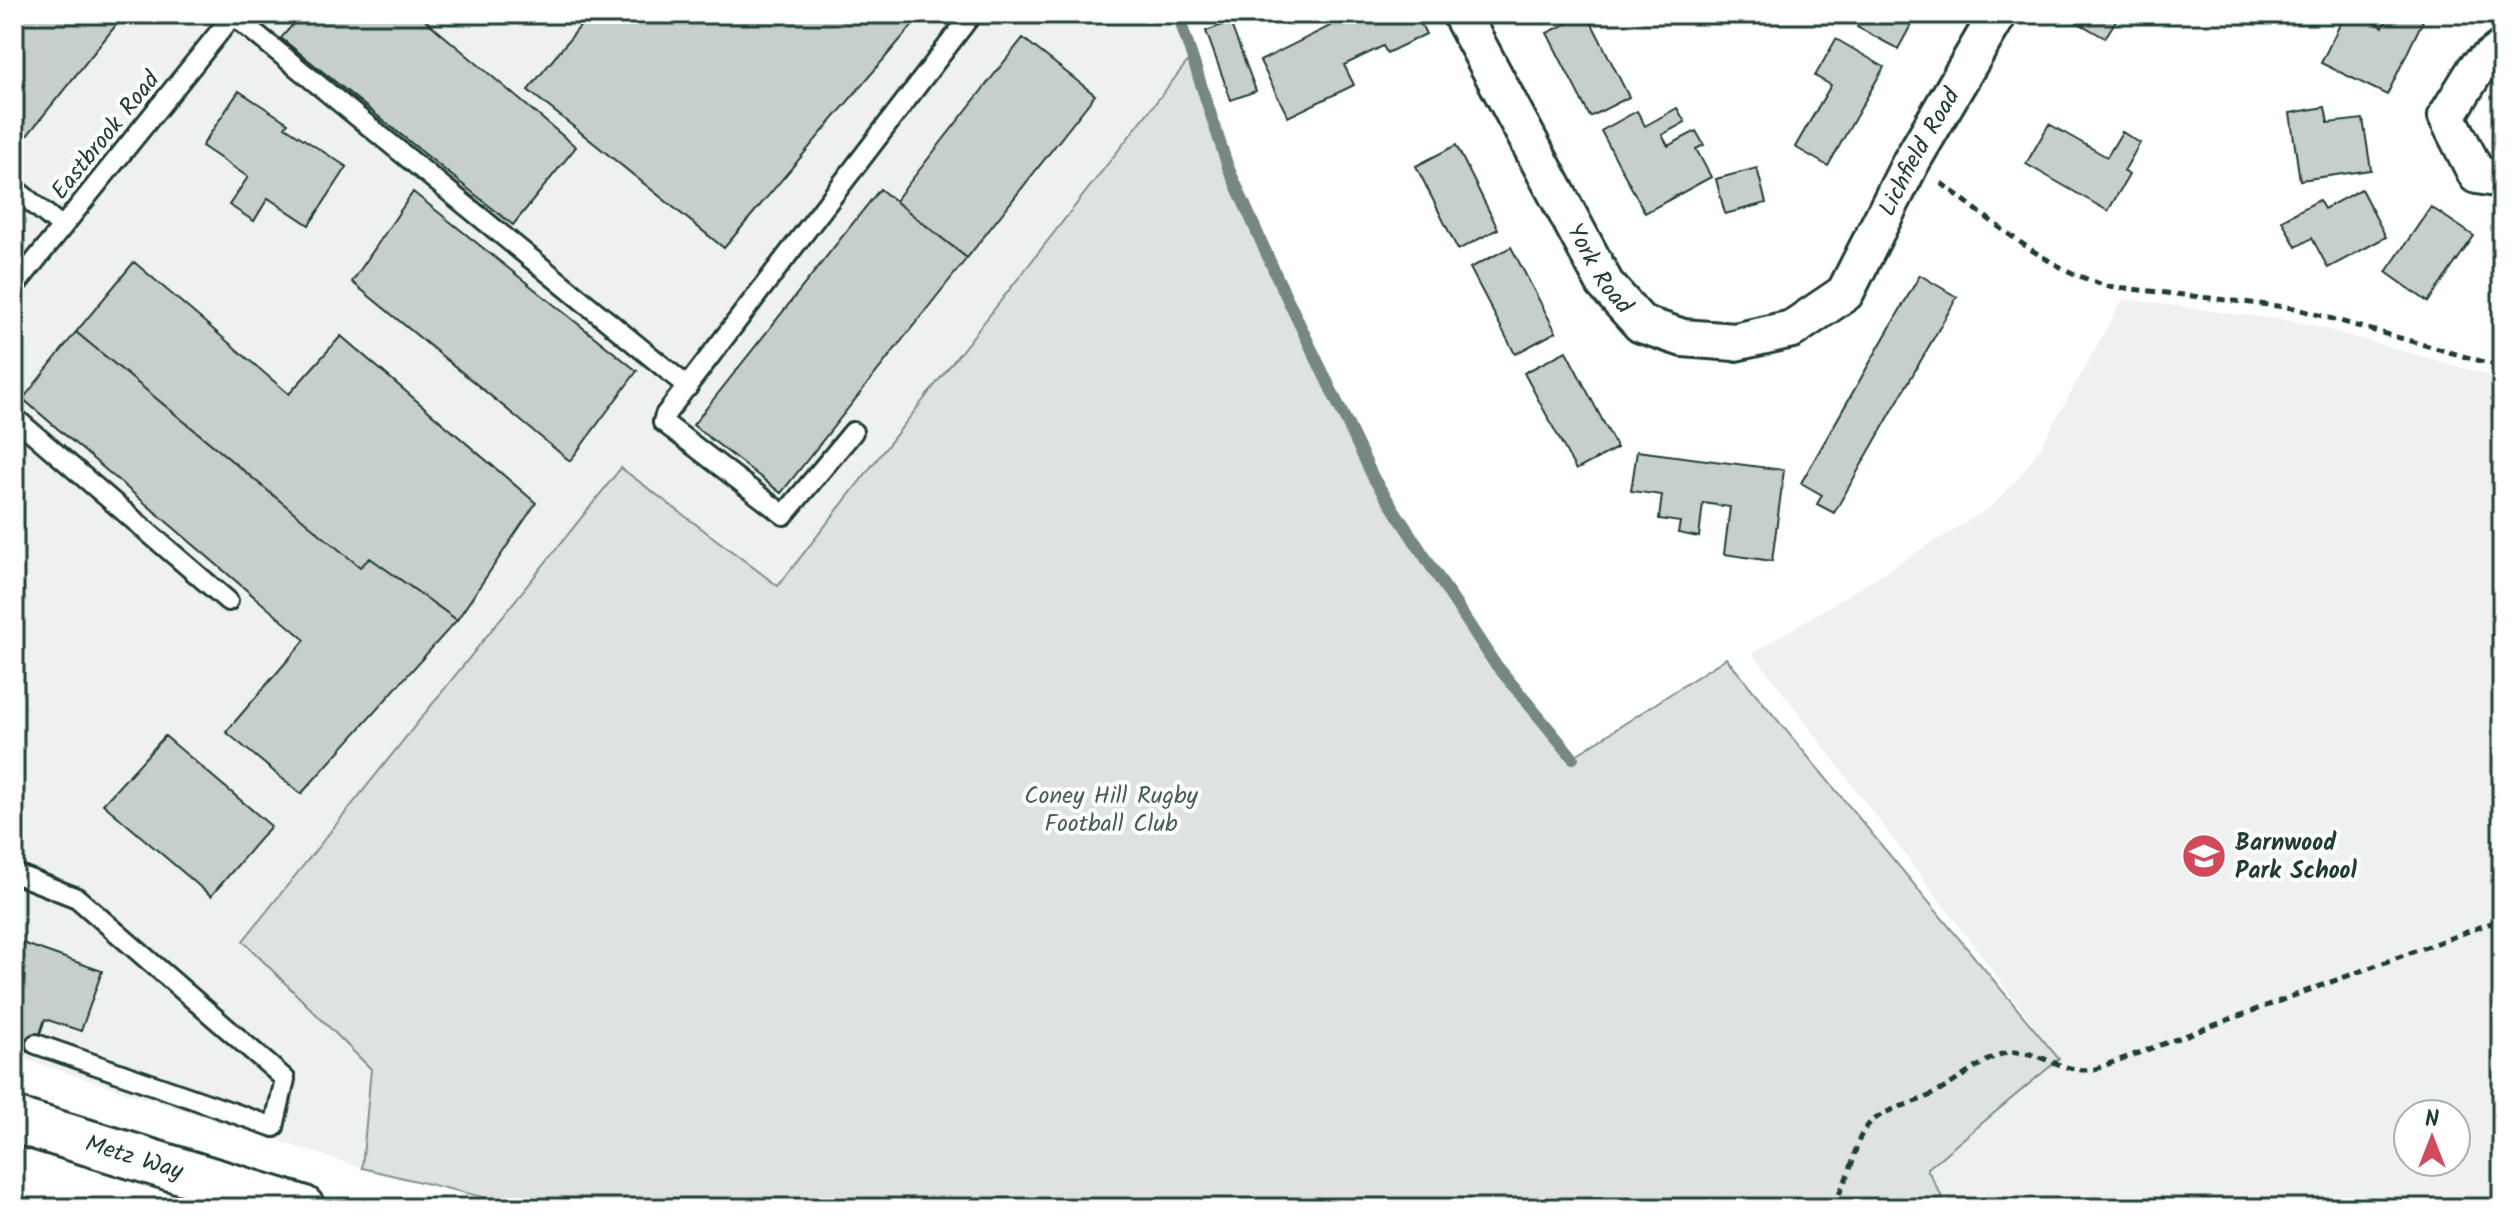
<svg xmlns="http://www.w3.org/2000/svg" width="2516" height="1222" viewBox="0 0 2516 1222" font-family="Kalam,sans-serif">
  <rect width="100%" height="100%" fill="#fff"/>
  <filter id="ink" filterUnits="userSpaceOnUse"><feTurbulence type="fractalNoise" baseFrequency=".0125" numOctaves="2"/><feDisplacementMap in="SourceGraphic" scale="16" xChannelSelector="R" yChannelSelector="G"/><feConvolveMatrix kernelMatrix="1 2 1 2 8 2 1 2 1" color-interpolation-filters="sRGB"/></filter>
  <g filter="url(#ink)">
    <!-- built -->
    <path fill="#eef1f0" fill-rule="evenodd" d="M14 14H1178L1192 56 777 587 622 469 244 940 371 1069 362 1168 14 1056Z
      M2123 299 2304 323 2502 379V1208H1948L1927 1169 2059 1059 1753 653 1991 507 2019 478 2041 446ZM2408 1114H2456V1162H2408Z"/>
    <!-- green -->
    <path fill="#dee3e2" stroke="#7e908b" stroke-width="2" d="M1192 56 1228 167 1277 277 1374 479 1493 660 1573 757 1726 658 2059 1059 1927 1169 1948 1208H528L362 1168 371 1069 243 941 621 468 778 586Z"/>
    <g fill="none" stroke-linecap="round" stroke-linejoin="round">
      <!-- stream -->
      <path stroke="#758883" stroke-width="12" d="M1178 14 1228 167 1277 277 1374 479 1493 661 1573 758"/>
    </g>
    <!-- building -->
    <path fill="#c7cfcc" stroke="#1f3d34" stroke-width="2" d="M14 14H125L14 152Z
      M302 14H418L576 147 513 225 281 38Z
      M590 14H922L724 248 528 90Z
      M1354 14H1416L1426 34 1387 53 1383 46 1344 65 1354 85 1288 117 1260 61Z
      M1587 14 1629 97 1590 117 1547 33Z
      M1865 14H1917L1898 49 1857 27Z
      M2072 14H2120L2105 38 2070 18Z
      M2345 14H2355L2383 27 2390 14H2426L2387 95 2321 63Z
      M1230 22 1256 91 1231 100 1206 31Z
      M1023 38 1095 95 967 258 895 201Z
      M1836 39 1884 67 1828 166 1795 147 1831 85 1815 76Z
      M239 91 288 123 285 127 347 167 309 225 268 198 254 221 229 205 248 177 202 146Z
      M2325 107 2328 123 2363 119 2371 170 2300 180 2290 113Z
      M1677 108 1685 122 1662 135 1668 146 1696 131 1704 145 1696 149 1711 177 1645 213 1601 131 1637 111 1645 126Z
      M2049 124 2107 157 2122 132 2140 143 2124 171 2129 175 2108 211 2026 164Z
      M1456 145 1498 229 1458 250 1416 166Z
      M1757 168 1766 203 1725 214 1716 179Z
      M880 189 967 258 781 493 693 425Z
      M2361 189 2386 237 2328 268 2312 238 2296 247 2282 220 2319 200 2324 209Z
      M413 192 637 371 570 461 352 282Z
      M2431 207 2474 236 2428 302 2386 272Z
      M1511 247 1556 332 1515 354 1470 268Z
      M134 262 289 394 341 336 536 503 457 620 370 558 360 567 76 332Z
      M1920 275 1957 297 1834 513 1817 504 1822 495 1801 483Z
      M76 332 360 567 370 558 457 620 301 794 226 732 305 640 23 399Z
      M1566 351 1617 448 1576 470 1524 373Z
      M1637 451 1784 470 1772 561 1724 554 1730 507 1703 503 1699 537 1678 533 1680 522 1659 519 1662 495 1631 491Z
      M165 736 271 826 211 896 103 804Z
      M14 940 102 971 81 1031 45 1019 33 1054 14 1047Z"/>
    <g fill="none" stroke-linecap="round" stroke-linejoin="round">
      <!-- service casing -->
      <g stroke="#1f3d34" stroke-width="24">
        <path id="service" d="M233 15 688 387
          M14 188 62 227
          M14 287 234 14
          M14 417 228 601
          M853 432 784 515 663 422 665 415 972 14
          M14 873 77 898 285 1079 274 1127 36 1044"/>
      </g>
      <!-- minor casing -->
      <g stroke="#1f3d34" stroke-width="42">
        <g id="minor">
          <path id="s1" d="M1461 14 1605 284 1641 324 1683 338 1735 342 1792 329 1845 293 1911 162 1998 14"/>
          <path d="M2502 49 2476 69 2447 116 2477 175 2502 179"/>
        </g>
      </g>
      <!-- tertiary casing -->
      <g stroke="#1f3d34" stroke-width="50">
        <g id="tertiary">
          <path id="s2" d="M14 1120 302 1208"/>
        </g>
      </g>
      <!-- path -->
      <path stroke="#1f3d34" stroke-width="5" stroke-dasharray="8 6" stroke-linecap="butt" d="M1941 183C1993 221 2044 268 2107 286L2294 308 2502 367
        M1838 1208C1837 1193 1843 1187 1848 1174 1856 1156 1855 1138 1870 1123 1886 1108 1911 1105 1931 1095 1955 1085 1988 1053 2012 1052 2043 1051 2064 1075 2095 1069L2502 919"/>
      <!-- service -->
      <use href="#service" stroke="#fff" stroke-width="18"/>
      <!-- minor -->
      <use href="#minor" stroke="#fff" stroke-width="36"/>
      <!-- tertiary -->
      <use href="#tertiary" stroke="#fff" stroke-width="44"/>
    </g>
  </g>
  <!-- icons -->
  <defs>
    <g id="school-disc" transform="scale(2.3)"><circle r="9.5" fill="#d1495b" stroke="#fff"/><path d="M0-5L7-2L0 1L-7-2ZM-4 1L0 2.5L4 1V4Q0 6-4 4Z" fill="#fff"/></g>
  </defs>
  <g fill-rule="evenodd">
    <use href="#school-disc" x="2204" y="856"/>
  </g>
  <g text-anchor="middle" stroke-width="8" stroke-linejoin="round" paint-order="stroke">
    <!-- street labels -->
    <g font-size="24" fill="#1f3d34" stroke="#fff">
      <text transform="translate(105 135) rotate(-51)" y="8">Eastbrook Road</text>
      <text dy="8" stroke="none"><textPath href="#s1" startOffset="738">Lichfield Road</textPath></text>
      <text dy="8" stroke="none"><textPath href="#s1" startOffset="290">York Road</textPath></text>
      <text dy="8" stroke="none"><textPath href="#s2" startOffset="126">Metz Way</textPath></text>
    </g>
    <!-- park labels -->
    <g font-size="24" fill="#455e57" stroke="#fff">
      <text x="1111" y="803">Coney Hill Rugby<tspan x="1111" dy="28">Football Club</tspan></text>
    </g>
    <!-- poi labels -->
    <g font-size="24" font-weight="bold" fill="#1f3d34" stroke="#fff" text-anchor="start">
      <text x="2235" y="850">Barnwood<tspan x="2235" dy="28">Park School</tspan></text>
    </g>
  </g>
  <!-- margin -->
  <rect width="2516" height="1222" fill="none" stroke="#fff" stroke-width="48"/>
  <rect x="24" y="24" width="2468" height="1174" fill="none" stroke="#1f3d34" stroke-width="3" filter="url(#ink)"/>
  <!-- north arrow -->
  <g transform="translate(2432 1138)"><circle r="38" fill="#ffffff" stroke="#a5b1ae" stroke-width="2"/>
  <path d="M0-6L14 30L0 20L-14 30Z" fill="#d1495b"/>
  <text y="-12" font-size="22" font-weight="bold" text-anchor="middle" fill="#1f3d34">N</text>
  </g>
</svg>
